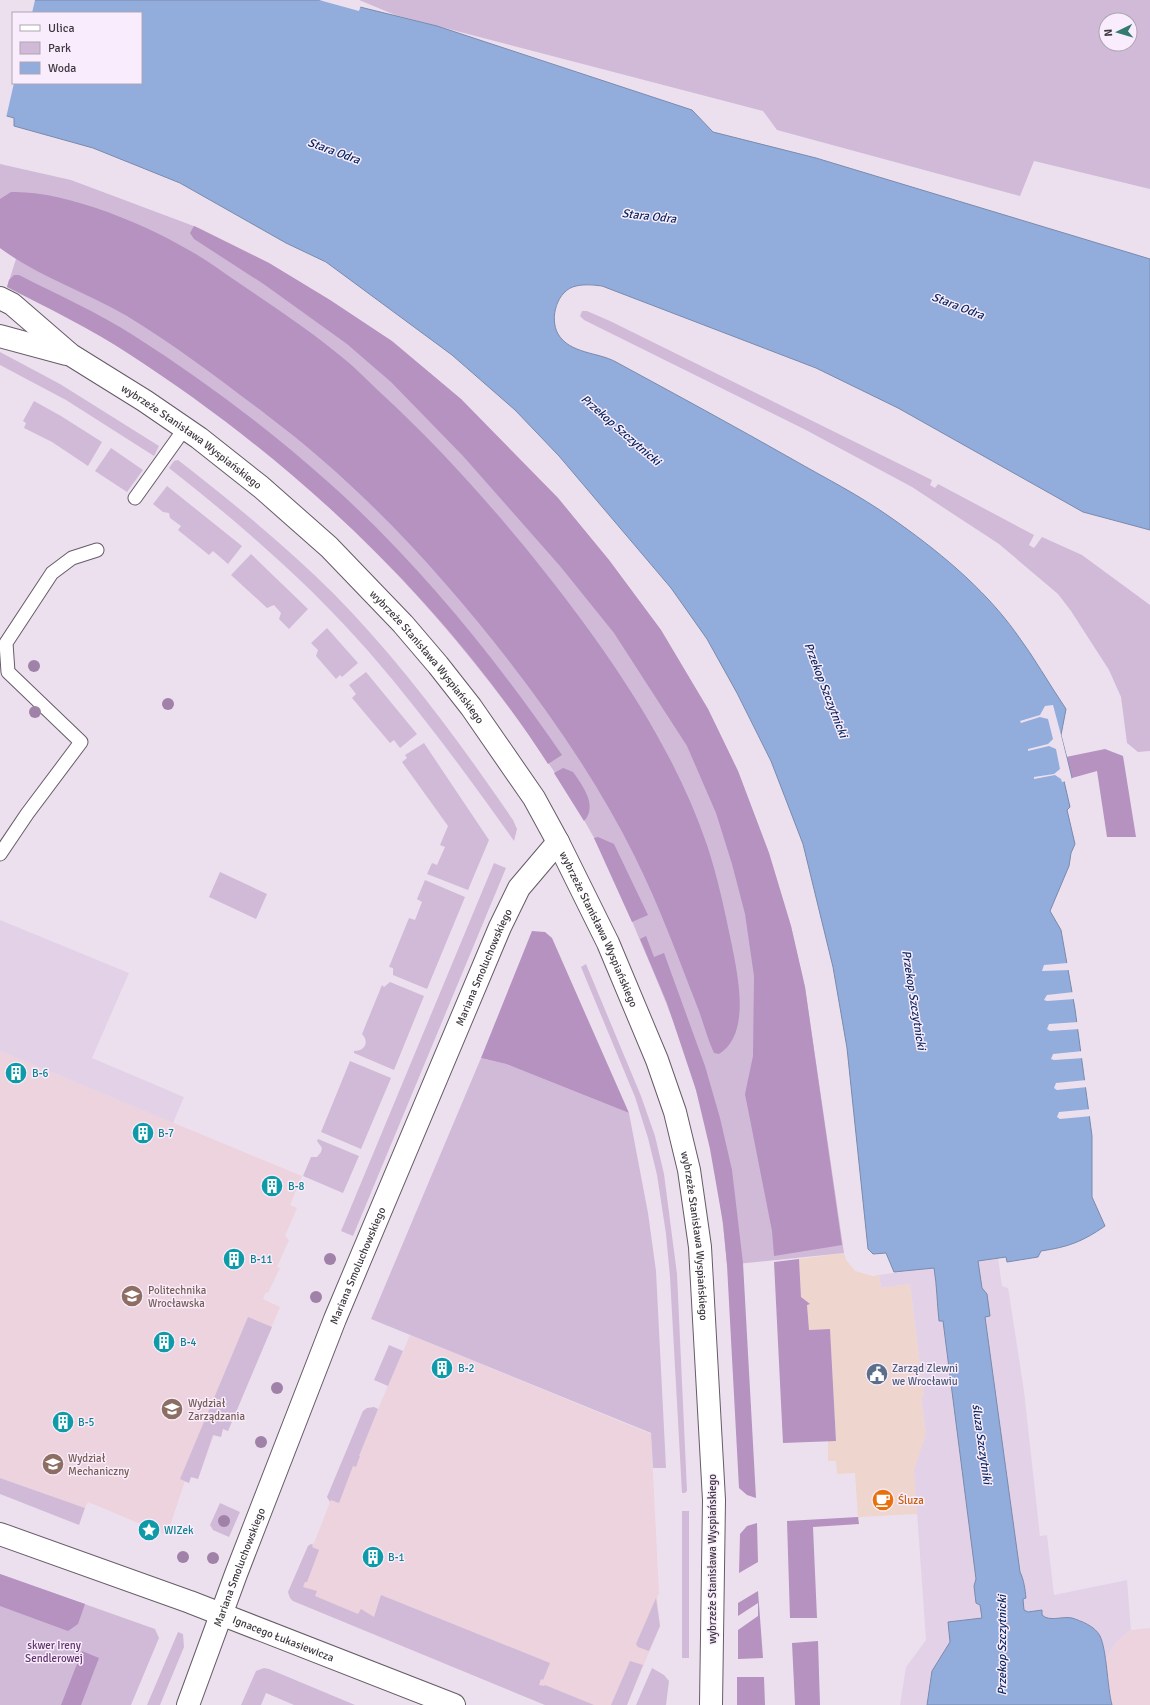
<svg xmlns="http://www.w3.org/2000/svg" width="1150" height="1705" viewBox="0 0 1150 1705" font-family="Signika,sans-serif">
  <rect width="100%" height="100%" fill="#ece0ef"/>
  <!-- commercial -->
  <path fill="#eed5cd" d="M844 1253 846 1260 855 1271 873 1276 879 1275 881 1288 910 1284 924 1397 921 1398 926 1434 915 1470 917 1514 860 1517 858 1519 855 1473 837 1474 836 1461H828V1441H836L830 1329 809 1330 807 1304 801 1297 799 1259Z"/>
  <!-- built -->
  <path fill="#e3d2e7" d="M0 920 129 973 92 1058 184 1097 173 1123 0 1051Z
    M998 1258 1002 1286 1008 1288 1009 1293 1024 1391 1040 1536 1047 1535 1054 1595 1127 1580 1131 1630 1116 1643 1105 1660 1099 1635 1079 1620 1067 1617 1045 1618 1042 1615V1610L948 1622 950 1642 932 1671 927 1705H900L906 1667 926 1640 914 1470 926 1434 921 1397H924L910 1284 881 1288 879 1275Z"/>
  <!-- education -->
  <path fill="#ecd3dd" d="M0 1051 302 1176 290 1205 297 1208 285 1236 289 1240 277 1267 280 1268 268 1293 266 1292 263 1299 280 1307 228 1431 223 1429 221 1437 214 1435 198 1479 191 1477 189 1483 185 1481 167 1535 88 1502 85 1508 0 1478Z
    M410 1335 651 1434 659 1593 657 1598 660 1626 627 1705H545L293 1601 290 1598 288 1592 308 1546 314 1543 325 1515 330 1502 327 1497 363 1411 367 1408 378 1409Z
    M1150 1628V1705H1112L1105 1660 1116 1643 1131 1630Z"/>
  <!-- green -->
  <path fill="#d1bad7" fill-rule="evenodd" d="M359 0H1150V189L1034 161 1020 196 777 130 763 111 395 15ZM1106 20H1130V44H1106Z
    M0 164 71 180 199 228 269 263 330 300 391 341 461 399 558 498 609 560 661 630 708 709 738 771 769 853 791 926 805 987 844 1253 727 1265C722 1206 713 1147 696 1090 683 1043 664 997 645 952 629 914 613 874 593 836 565 784 530 735 494 688 393 556 270 444 130 354 90 329 48 308 7 287L16 259 0 248Z
    M582 311H587L610 321 932 480 930 485 935 488 938 484 1034 535 1029 545 1034 548 1042 537 1082 555 1150 605V751L1138 752 1127 743 1121 697 1109 670 1071 611 1058 594 999 544 912 487 804 429 584 320 580 316Z
    M0 352 60 384 159 446 154 456 66 400 0 365Z
    M34 401 61 416 102 442 88 466 52 442 24 428 26 423 23 421Z
    M111 448 143 470 127 492 95 471Z
    M178 460C232 502 286 546 334 594 402 663 459 741 513 820L517 829 514 841C468 776 421 712 369 652 309 583 240 524 169 468L174 461Z
    M167 486 242 546 228 564 213 551 209 555 178 530 181 526 170 518 169 513 163 512 153 504Z
    M251 554 308 609 289 629 279 619 281 613 274 605 267 608 231 575Z
    M327 628 358 663 342 677 340 675 336 679 316 656 318 650 311 643Z
    M366 672 417 734 400 748 394 740 390 743 352 698 356 694 349 685Z
    M424 743 489 840 468 890 427 874 432 863 437 865 445 847 440 845 448 826 402 762 407 758 405 755Z
    M494 863 506 868 353 1236 341 1231Z
    M220 872 267 894 256 919 209 897Z
    M425 880 465 897 427 989 393 975V968L389 967 409 918 415 920 422 902 417 899Z
    M586 964 641 1096 655 1136 664 1174 677 1274 687 1491 685 1493H682L670 1277 666 1234 657 1175 648 1138 635 1097 581 967Z
    M390 982 424 996 394 1070 354 1053V1051C366 1051 369 1041 362 1034L382 985 384 987Z
    M481 1058 506 1064 629 1113 648 1213 656 1271 666 1468H653L651 1433 371 1319Z
    M350 1061 391 1078 361 1149 321 1132Z
    M318 1139 359 1156 343 1193 303 1176 311 1157H317L321 1152 322 1148 317 1141Z
    M248 1317 272 1327 228 1431 223 1429 221 1437 213 1435 198 1479 191 1477 189 1483 180 1479Z
    M389 1345 403 1351 388 1386 374 1380Z
    M374 1407 378 1409 359 1456H360L356 1467 353 1466 339 1503 331 1500 330 1502 327 1497 363 1411 367 1408Z
    M0 1478 85 1508 79 1525 0 1494Z
    M220 1503 240 1512 229 1537 213 1530 210 1525Z
    M682 1511H689V1658H682Z
    M311 1544 313 1545 312 1547 319 1550 307 1582H305L303 1587 317 1591 315 1596 358 1614 361 1609 374 1617 381 1595 550 1663 543 1680 541 1679 539 1685 544 1686 545 1685 594 1705H545L293 1601 290 1598 288 1592 308 1546Z
    M0 1574 155 1629 159 1638 131 1705H0Z
    M656 1598 660 1626 649 1651 638 1647 636 1644Z
    M178 1632 183 1634 184 1647 160 1705H147Z
    M630 1661 643 1665 627 1705H611Z
    M264 1668 269 1669 355 1705H294L266 1693 261 1705H241L256 1671Z
    M652 1668 664 1675 669 1681 666 1705H636Z"/>
  <!-- forest -->
  <path fill="#b592bf" d="M11 192C65 190 148 225 194 253 210 262 224 273 239 283 274 307 311 331 343 358 357 369 370 383 383 395 434 442 480 493 524 546 596 635 670 736 707 845 718 878 725 912 732 946 738 977 751 1034 719 1054L714 1053C708 1040 704 1025 699 1011 679 960 660 907 635 857 601 788 556 722 509 661 439 571 360 485 268 416 222 381 176 346 127 316 86 292 39 277 0 248V199Z
    M194 226 269 263 330 300 392 341 461 399 558 498 609 560 661 630 708 709 738 771 769 853 791 926 805 987 842 1245 774 1256 772 1231 745 1094 753 1056 754 976 745 914 732 864 716 813 687 746 614 633 560 566 463 456 391 382 347 344 265 285 194 239 190 233Z
    M14 275H19C58 295 99 313 136 337 203 380 268 428 327 481 417 561 494 656 562 755L548 764C441 598 294 461 129 354 90 328 48 308 7 287L9 280Z
    M1105 749 1123 756 1136 837H1107L1097 771 1072 778 1066 757Z
    M563 768 573 772C583 786 598 806 584 821L554 773Z
    M598 837 614 844 648 915 632 922 594 838Z
    M532 931 545 932 552 938 629 1113 506 1064 481 1058Z
    M646 936 654 957 664 953 705 1066 720 1118 732 1170 743 1263 756 1498 747 1495 739 1488 727 1265 723 1223 710 1149 696 1090 667 1003 640 939Z
    M799 1259 801 1297 810 1304 807 1305 809 1330 830 1329 836 1441 783 1443 774 1262Z
    M858 1517 859 1524 813 1527 817 1618H790L787 1521Z
    M757 1523 758 1562 739 1573 740 1534 747 1526Z
    M0 1574 85 1604 78 1624 68 1631 0 1606Z
    M758 1591 763 1658 738 1659V1630L758 1616V1603L738 1616V1603Z
    M818 1641 820 1705H795L792 1643Z
    M82 1651 99 1658 81 1705H61Z
    M737 1677H764L765 1705H737Z"/>
  <!-- water -->
  <path fill="#92addc" stroke="#798aad" fill-rule="evenodd" d="M0 0H342L360 7 437 26 692 110 713 132 816 158 1150 259V530L1083 512 898 408 816 368 602 286C594 285 585 284 576 286 557 290 549 318 558 334 570 354 598 352 616 362 675 394 734 426 792 459 825 478 859 495 890 517 936 549 983 587 1016 633 1034 657 1049 684 1066 709L1061 735 1072 778 1064 781 1070 807 1067 810 1075 844 1071 853 1069 866 1050 911 1061 930 1075 1009 1092 1136V1197L1105 1226C1082 1242 1068 1247 1041 1251L1038 1257 1007 1262 1006 1257 978 1261 982 1288 987 1294 990 1316 985 1317 1020 1572C1024 1580 1025 1589 1026 1598L1023 1599 1024 1610 1028 1612 1042 1610V1615C1049 1622 1062 1616 1072 1618 1081 1621 1095 1626 1100 1636 1107 1651 1107 1686 1112 1705H927L932 1671 950 1642 948 1622 982 1618 980 1605 976 1603 974 1586 976 1579 943 1321H939C937 1303 937 1286 934 1268L894 1272 886 1253 873 1254 868 1249 847 1048 833 967 803 844 771 761 737 693 707 639 671 588 559 456 515 410 452 355 326 262 286 243 180 183 93 148 14 126V118L0 114ZM13 13H141V83H13Z"/>
  <!-- pier -->
  <path fill="#ece0ef" d="M0 0H35L32 13H13L14 83 6 118 0 116Z
    M319 0H348L361 5 359 11Z
    M1053 705 1061 735 1072 780 1062 782 1061 779 1055 775 1034 779V777L1054 774 1060 769 1056 749 1049 746 1028 751V749L1048 744 1053 739 1048 719 1040 717 1021 723 1020 721 1040 715 1045 706Z
    M1068 963 1070 970 1042 971 1044 965Z
    M1074 992 1075 999 1047 1001 1044 1000 1047 995Z
    M1079 1022 1080 1029 1050 1031 1047 1029 1049 1024Z
    M1083 1051 1084 1058 1054 1060 1051 1059 1053 1054Z
    M1087 1080 1088 1087 1057 1090 1054 1088 1056 1083Z
    M1091 1109 1092 1116 1060 1119 1057 1117 1059 1112Z"/>
  <g fill="none" stroke-linecap="round" stroke-linejoin="round">
    <!-- service casing -->
    <g stroke="#665b68" stroke-width="15">
      <path id="service" d="M135 498 185 428
        M0 854 27 814 81 742 8 672 6 643 52 573 72 558 97 550"/>
    </g>
    <!-- minor casing -->
    <g stroke="#665b68" stroke-width="24">
      <g id="minor">
        <path id="s1" d="M0 298 12 304 71 355 145 401 199 438 261 487 329 547 403 624 438 665 471 707 534 798 558 842 608 943 657 1060 675 1112 689 1170 700 1247 714 1500 711 1705"/>
        <path d="M0 336 66 354"/>
        <path id="s2" d="M0 1534 190 1602 454 1705"/>
        <path id="s3" d="M188 1705 236 1574 335 1319 500 927 519 888 558 842"/>
      </g>
    </g>
    <!-- service -->
    <use href="#service" stroke="#fff" stroke-width="13"/>
    <!-- minor -->
    <use href="#minor" stroke="#fff" stroke-width="22"/>
  </g>
  <!-- trees -->
  <g fill="#a082a8">
    <circle cx="34" cy="666" r="6"/>
    <circle cx="168" cy="704" r="6"/>
    <circle cx="35" cy="712" r="6"/>
    <circle cx="330" cy="1259" r="6"/>
    <circle cx="316" cy="1297" r="6"/>
    <circle cx="277" cy="1388" r="6"/>
    <circle cx="261" cy="1442" r="6"/>
    <circle cx="224" cy="1521" r="6"/>
    <circle cx="183" cy="1557" r="6"/>
    <circle cx="213" cy="1558" r="6"/>
  </g>
  <!-- icons -->
  <defs>
    <g id="building-disc" transform="scale(1.15)"><circle r="9.5" fill="#0f9aa8" stroke="#f9edfd"/><path d="M-4-6H4V6H1V3H-1V6H-4ZM-2.5-4.3h1.7v1.8h-1.7ZM.8-4.3h1.7v1.8H.8ZM-2.5-1h1.7V.8h-1.7ZM.8-1h1.7V.8H.8Z" fill="#fff"/></g>
    <g id="university-disc" transform="scale(1.15)"><circle r="9.5" fill="#8d6e63" stroke="#f9edfd"/><path d="M0-5L7-2L0 1L-7-2ZM-4 1L0 2.5L4 1V4Q0 6-4 4Z" fill="#fff"/></g>
    <g id="civic-disc" transform="scale(1.15)"><circle r="9.5" fill="#5c6f8a" stroke="#f9edfd"/><path d="M-.6-6.5H3V-4.5H.6V-3L4-1V1h2V6H-6V1h2V-1L-.6-3ZM-1.2 2.5V6h2.4V2.5Z" fill="#fff"/></g>
    <g id="cafe-disc" transform="scale(1.15)"><circle r="9.5" fill="#e8710a" stroke="#f9edfd"/><path d="M-5.5-4.5H6V0H3Q3 3.5 0 3.5H-2.5Q-5.5 3.5-5.5 0ZM3-3.2v2h1.7v-2ZM-6 4.5H4V6H-6Z" fill="#fff"/></g>
    <g id="sight-disc" transform="scale(1.15)"><circle r="9.5" fill="#0f9aa8" stroke="#f9edfd"/><path d="M0-6L1.8-2.2L6-1.7L2.9 1.2L3.7 5.4L0 3.3L-3.7 5.4L-2.9 1.2L-6-1.7L-1.8-2.2Z" fill="#fff"/></g>
  </defs>
  <g fill-rule="evenodd">
    <use href="#building-disc" x="16" y="1073"/>
    <use href="#building-disc" x="143" y="1133"/>
    <use href="#building-disc" x="272" y="1186"/>
    <use href="#building-disc" x="234" y="1259"/>
    <use href="#university-disc" x="132" y="1296"/>
    <use href="#building-disc" x="164" y="1342"/>
    <use href="#building-disc" x="442" y="1368"/>
    <use href="#civic-disc" x="877" y="1374"/>
    <use href="#university-disc" x="172" y="1409"/>
    <use href="#building-disc" x="63" y="1422"/>
    <use href="#university-disc" x="53" y="1464"/>
    <use href="#cafe-disc" x="883" y="1500"/>
    <use href="#sight-disc" x="149" y="1530"/>
    <use href="#building-disc" x="373" y="1557"/>
  </g>
  <g text-anchor="middle" stroke-width="3" stroke-linejoin="round" paint-order="stroke">
    <!-- street labels -->
    <g font-size="11" fill="#3e393f" stroke="#f9edfd">
      <text dy="4" stroke="none"><textPath href="#s1" startOffset="237">wybrzeże Stanisława Wyspiańskiego</textPath></text>
      <text dy="4" stroke="none"><textPath href="#s1" startOffset="561">wybrzeże Stanisława Wyspiańskiego</textPath></text>
      <text dy="4" stroke="none"><textPath href="#s1" startOffset="885">wybrzeże Stanisława Wyspiańskiego</textPath></text>
      <text dy="4" stroke="none"><textPath href="#s3" startOffset="795">Mariana Smoluchowskiego</textPath></text>
      <text dy="4" stroke="none"><textPath href="#s1" startOffset="1209">wybrzeże Stanisława Wyspiańskiego</textPath></text>
      <text dy="4" stroke="none"><textPath href="#s3" startOffset="471">Mariana Smoluchowskiego</textPath></text>
      <text transform="translate(712 1559) rotate(-90)" y="4">wybrzeże Stanisława Wyspiańskiego</text>
      <text dy="4" stroke="none"><textPath href="#s3" startOffset="147">Mariana Smoluchowskiego</textPath></text>
      <text dy="4" stroke="none"><textPath href="#s2" startOffset="302">Ignacego Łukasiewicza</textPath></text>
    </g>
    <!-- culture labels -->
    <g font-size="11" fill="#0d838f" stroke="#f9edfd" text-anchor="start">
      <text x="32" y="1077">B-6</text>
      <text x="158" y="1137">B-7</text>
      <text x="288" y="1190">B-8</text>
      <text x="250" y="1263">B-11</text>
      <text x="180" y="1346">B-4</text>
      <text x="458" y="1372">B-2</text>
      <text x="78" y="1426">B-5</text>
      <text x="164" y="1534">WIZek</text>
      <text x="388" y="1561">B-1</text>
    </g>
    <!-- education labels -->
    <g font-size="11" fill="#785e54" stroke="#f9edfd" text-anchor="start">
      <text x="148" y="1294">Politechnika<tspan x="148" dy="13">Wrocławska</tspan></text>
      <text x="188" y="1407">Wydział<tspan x="188" dy="13">Zarządzania</tspan></text>
      <text x="68" y="1462">Wydział<tspan x="68" dy="13">Mechaniczny</tspan></text>
    </g>
    <!-- service labels -->
    <g font-size="11" fill="#4e5e75" stroke="#f9edfd" text-anchor="start">
      <text x="892" y="1372">Zarząd Zlewni<tspan x="892" dy="13">we Wrocławiu</tspan></text>
    </g>
    <!-- food labels -->
    <g font-size="11" fill="#c56008" stroke="#f9edfd" text-anchor="start">
      <text x="898" y="1504">Śluza</text>
    </g>
    <!-- park labels -->
    <g font-size="11" fill="#61356d" stroke="#f9edfd">
      <text x="54" y="1649">skwer Ireny<tspan x="54" dy="13">Sendlerowej</tspan></text>
    </g>
    <!-- water labels -->
    <g font-size="12" font-style="italic" fill="#07255b" stroke="#f9edfd">
      <text transform="translate(334 151) rotate(20)" y="4">Stara Odra</text>
      <text transform="translate(649 216) rotate(6)" y="4">Stara Odra</text>
      <text transform="translate(958 306) rotate(21)" y="4">Stara Odra</text>
      <text transform="translate(621 430) rotate(41)" y="4">Przekop Szczytnicki</text>
      <text transform="translate(826 690) rotate(69)" y="4">Przekop Szczytnicki</text>
      <text transform="translate(914 1000) rotate(81)" y="4">Przekop Szczytnicki</text>
      <text transform="translate(982 1444) rotate(82)" y="4">śluza Szczytniki</text>
      <text transform="translate(1002 1645) rotate(-90)" y="4">Przekop Szczytnicki</text>
    </g>
  </g>
  <!-- legend -->
  <rect x="12" y="12" width="130" height="72" fill="#f9edfd" stroke="#aea5b1"/>
  <rect x="20" y="25" width="20" height="6" fill="#ffffff" stroke="#aea5b1"/>
  <text x="48" y="32" font-size="12" fill="#3e393f">Ulica</text>
  <rect x="20" y="42" width="20" height="12" fill="#d1bad7" stroke="#aea5b1"/>
  <text x="48" y="52" font-size="12" fill="#3e393f">Park</text>
  <rect x="20" y="62" width="20" height="12" fill="#92addc" stroke="#aea5b1"/>
  <text x="48" y="72" font-size="12" fill="#3e393f">Woda</text>
  <!-- north arrow -->
  <g transform="translate(1118 32) rotate(265)"><circle r="19" fill="#f9edfd" stroke="#aea5b1"/>
  <path d="M0-3L7 15L0 10L-7 15Z" fill="#357a6f"/>
  <text y="-6" font-size="11" font-weight="bold" text-anchor="middle" fill="#3e393f">N</text>
  </g>
</svg>
